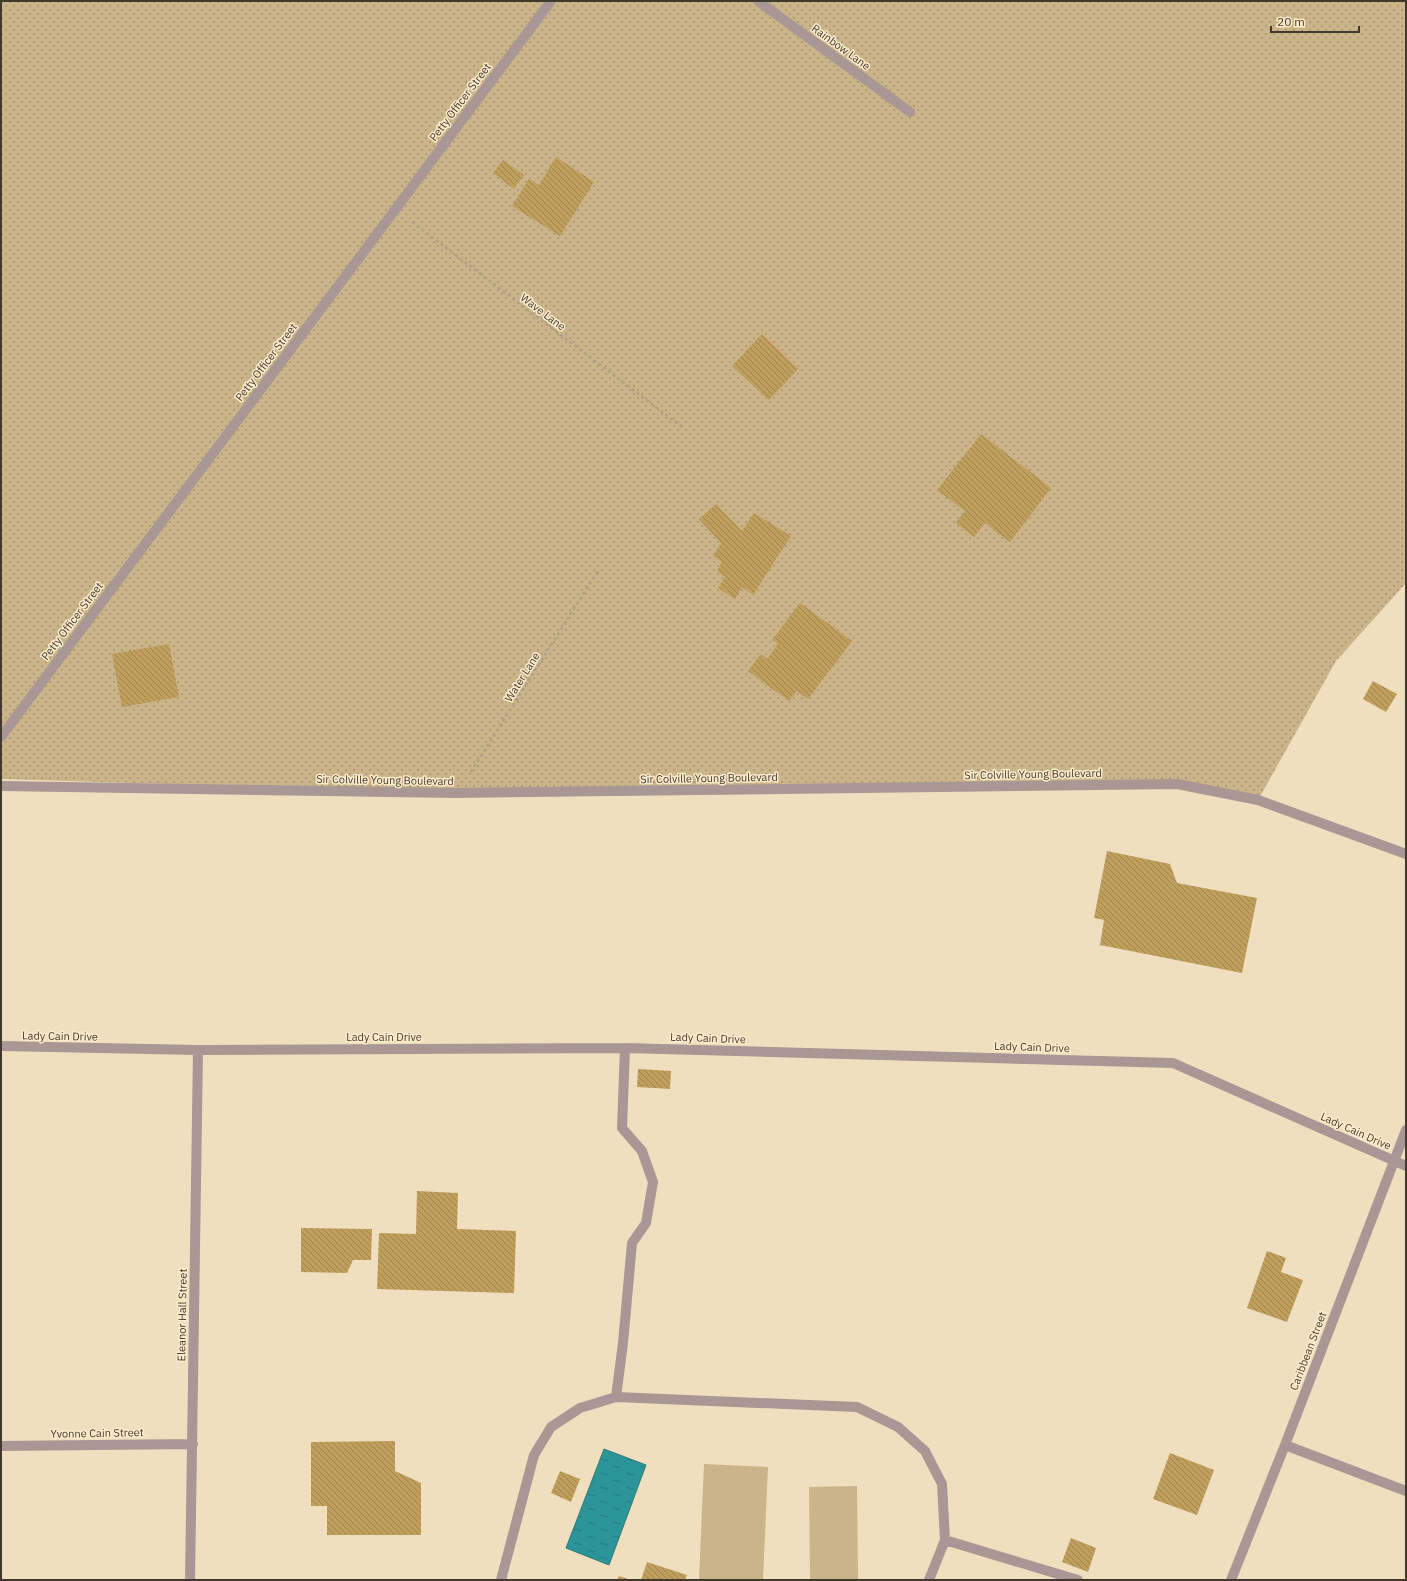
<svg xmlns="http://www.w3.org/2000/svg" width="1407" height="1581" viewBox="0 0 1407 1581" font-family="'IBM Plex Sans',sans-serif">
  <defs>
    <pattern id="grass-dots" width="8" height="8" patternUnits="userSpaceOnUse"><rect width="8" height="8" fill="#cbb489"/><path d="M2 2h.1M6 6h.1" fill="none" stroke="#a69370" stroke-width="1.8" stroke-linecap="round"/></pattern>
    <pattern id="water-ripples" width="26" height="14" patternUnits="userSpaceOnUse"><rect width="26" height="14" fill="#2b9599"/><path d="M2 4q2-2 4 0t4 0M15 11q2-2 4 0t4 0" fill="none" stroke="#267b7d"/></pattern>
    <pattern id="building-back-hatch" width="6" height="6" patternUnits="userSpaceOnUse"><rect width="6" height="6" fill="#c09f5d"/><path d="M-1 5l2 2M0 0l6 6M5-1l2 2" fill="none" stroke="#9d834d"/></pattern>
  </defs>
  <rect width="100%" height="100%" fill="#f0dfbf"/>
  <!-- grass -->
  <path fill="url(#grass-dots)" d="M1 1H1406V583L1336 661 1258 800 1177 784 457 793 1 779Z"/>
  <!-- park -->
  <path fill="#cbb489" d="M704 1464 768 1467 763 1580 699 1579Z
    M857 1486 858 1580H810L809 1487Z"/>
  <!-- water -->
  <path fill="url(#water-ripples)" stroke="#317978" d="M604 1449 646 1465 609 1565 566 1548Z"/>
  <!-- building -->
  <path fill="url(#building-back-hatch)" d="M556 157 594 182 560 236 512 206 529 179 539 185Z
    M503 160 524 175 514 189 493 173Z
    M762 334 798 369 769 400 732 366Z
    M981 434 1051 488 1010 542 985 523 974 537 956 523 965 511 937 490Z
    M716 504 742 531 754 513 791 536 753 595 742 587 735 599 718 588 725 577 717 571 722 562 713 556 721 543 699 519Z
    M800 603 852 641 808 699 797 691 789 701 748 671 761 654 767 659 778 644 772 640Z
    M169 644 179 697 122 707 112 654Z
    M1373 681 1397 694 1386 712 1363 699Z
    M1107 851 1170 864 1177 883 1257 898 1242 973 1100 945 1104 920 1094 918Z
    M638 1069 671 1071 670 1089 637 1087Z
    M417 1191 458 1193 457 1229 516 1231 514 1293 377 1289 379 1233 416 1234Z
    M301 1228 372 1229 371 1260H353L347 1273 301 1272Z
    M1267 1251 1286 1258 1281 1272 1303 1280 1287 1322 1247 1308Z
    M395 1441V1471L421 1483V1535H327V1506H311V1442Z
    M1170 1453 1214 1470 1197 1515 1153 1499Z
    M560 1471 580 1479 571 1502 551 1493Z
    M1071 1538 1096 1548 1088 1572 1062 1562Z
    M647 1562 687 1575 685 1580H641Z
    M619 1576 631 1580H617Z"/>
  <g fill="none" stroke-linecap="round" stroke-linejoin="round">
    <!-- path -->
    <path stroke="#ada087" stroke-width="2.5" stroke-dasharray="3 3" stroke-linecap="butt" d="M412 222 682 427
      M471 772 599 569"/>
    <!-- minor -->
    <path stroke="#a89794" stroke-width="10" d="M758 1 910 112
      M1 737 551 1
      M1 786 457 793 1177 784 1258 800 1406 854
      M1 1046 198 1050 625 1048 1173 1063 1406 1166
      M616 1397 623 1343 632 1243 646 1223 653 1182 642 1151 622 1128 625 1048
      M1285 1445 1406 1491
      M1 1446 193 1444
      M945 1540 1078 1580
      M190 1580 198 1050
      M501 1580 534 1455 551 1427 580 1408 616 1397 857 1407 898 1427 925 1451 942 1484 945 1540 929 1580
      M1231 1580 1285 1445 1406 1130"/>
  </g>
  <g text-anchor="middle" stroke-width="3" stroke-linejoin="round" paint-order="stroke">
    <!-- street labels -->
    <g font-size="11" fill="#40392c" stroke="#feeccc">
      <text transform="translate(841 47) rotate(36)" y="4">Rainbow Lane</text>
      <text transform="translate(460 102) rotate(-53)" y="4">Petty Officer Street</text>
      <text transform="translate(543 312) rotate(37)" y="4">Wave Lane</text>
      <text transform="translate(266 362) rotate(-53)" y="4">Petty Officer Street</text>
      <text transform="translate(72 621) rotate(-53)" y="4">Petty Officer Street</text>
      <text transform="translate(522 677) rotate(-58)" y="4">Water Lane</text>
      <text transform="translate(1033 774) rotate(-1)" y="4">Sir Colville Young Boulevard</text>
      <text transform="translate(709 778) rotate(-1)" y="4">Sir Colville Young Boulevard</text>
      <text transform="translate(385 780) rotate(1)" y="4">Sir Colville Young Boulevard</text>
      <text transform="translate(60 1036) rotate(1)" y="4">Lady Cain Drive</text>
      <text x="384" y="1041">Lady Cain Drive</text>
      <text transform="translate(708 1038) rotate(2)" y="4">Lady Cain Drive</text>
      <text transform="translate(1032 1047) rotate(2)" y="4">Lady Cain Drive</text>
      <text transform="translate(1356 1131) rotate(24)" y="4">Lady Cain Drive</text>
      <text transform="translate(182 1315) rotate(-89)" y="4">Eleanor Hall Street</text>
      <text transform="translate(1308 1351) rotate(-69)" y="4">Caribbean Street</text>
      <text transform="translate(97 1433) rotate(-1)" y="4">Yvonne Cain Street</text>
    </g>
  </g>
  <!-- border -->
  <rect width="1407" height="1581" fill="none" stroke="#40392c" stroke-width="4"/>
  <!-- scale -->
  <path d="M1271 26v6h88v-6" fill="none" stroke="#40392c" stroke-width="2"/>
  <text x="1277" y="26" font-size="12" fill="#40392c" stroke="#feeccc" stroke-width="3" paint-order="stroke">20 m</text>
</svg>
